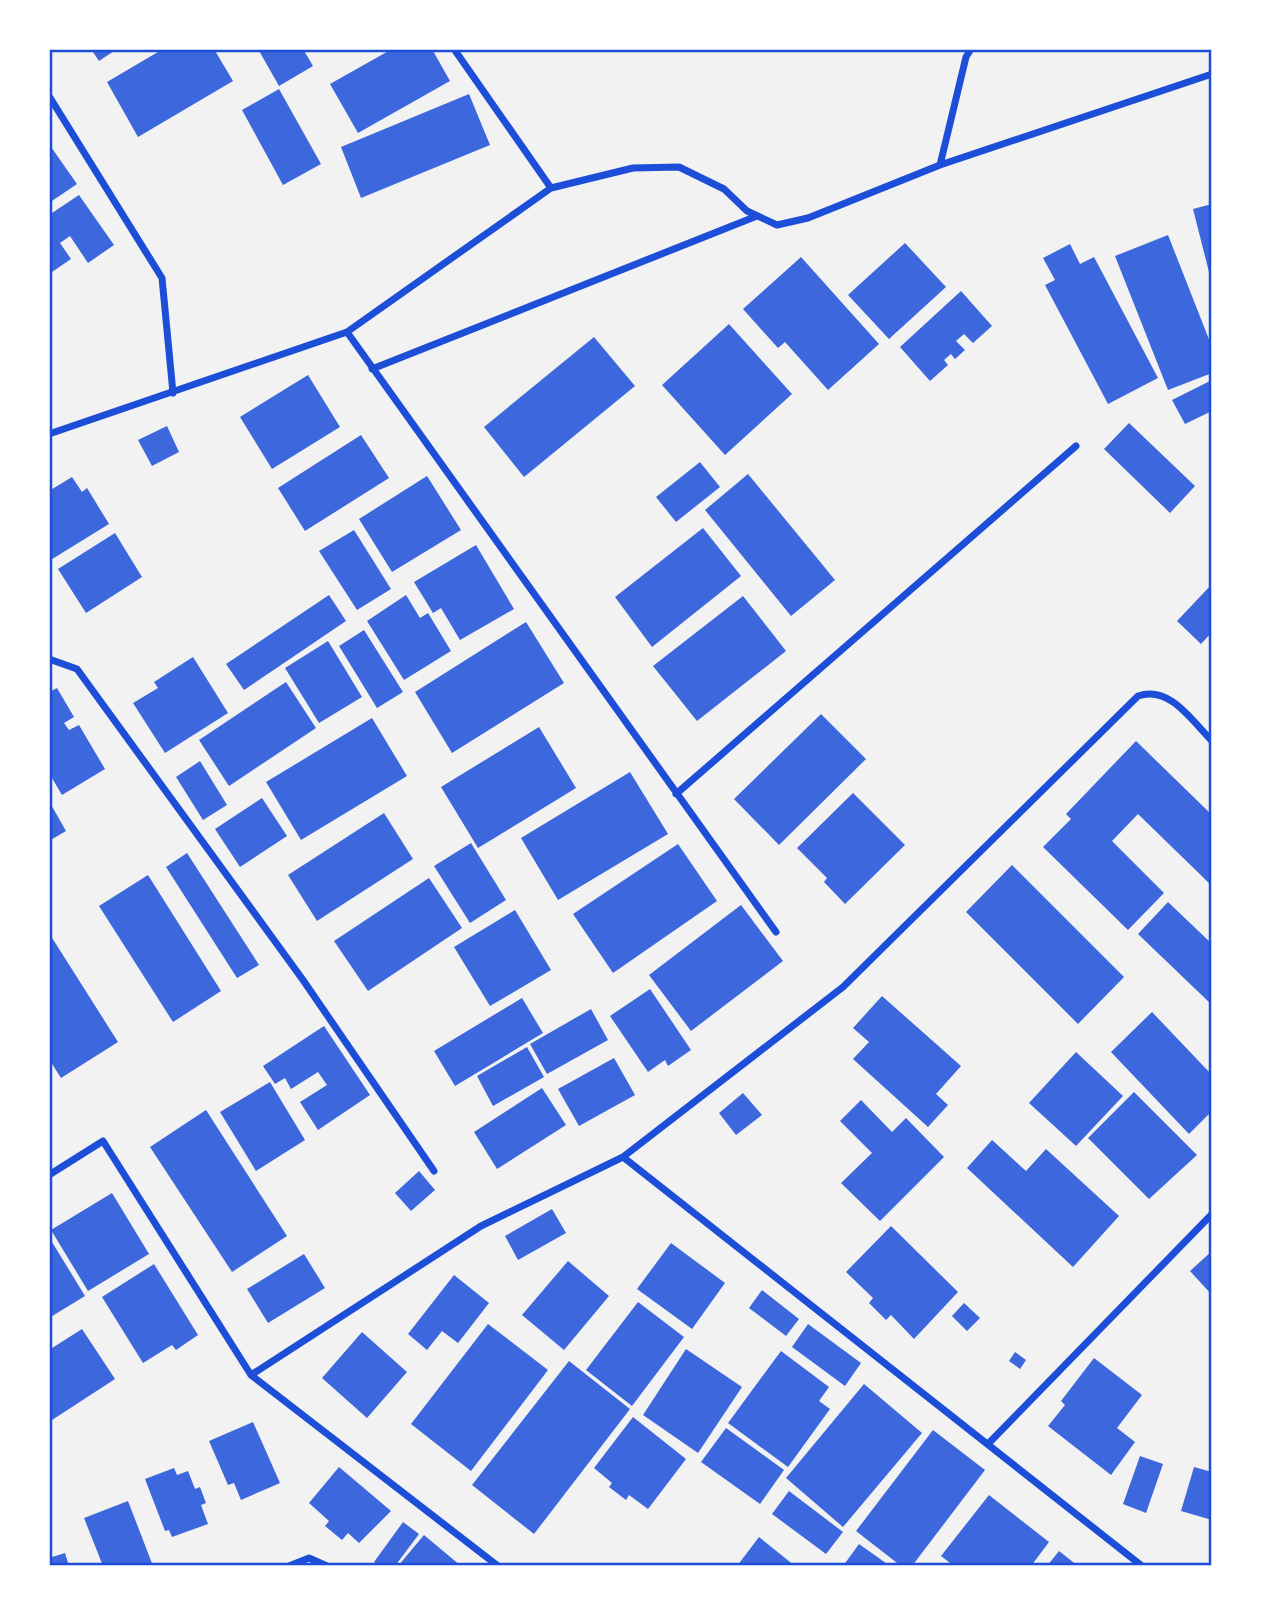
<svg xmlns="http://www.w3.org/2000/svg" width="1261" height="1615" viewBox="0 0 1261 1615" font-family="'Fira Sans Condensed',sans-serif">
  <rect width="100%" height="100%" fill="#f2f2f2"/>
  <!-- building -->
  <path fill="#3d67dc" d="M91 49H117L99 61Z
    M163 49H214L233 81 138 137 107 82Z
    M258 49H303L313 66 279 86Z
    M392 49H432L450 81 358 133 330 84Z
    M279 89 321 164 283 185 242 110Z
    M469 94 490 145 361 198 341 147Z
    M49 144 77 184 49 203Z
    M79 195 114 245 88 263 70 236 60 243 71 259 49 274V215Z
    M1212 204V280H1211L1193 209Z
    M1168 235 1212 347V373L1168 390 1115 256Z
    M905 243 946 287 889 339 848 295Z
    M1070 244 1080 264 1094 257 1158 378 1108 404 1045 285 1055 280 1043 258Z
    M801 257 879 344 828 390 785 342 778 348 743 309Z
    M961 291 992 326 973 343 964 334 956 341 965 350 955 359 951 354 944 360 948 365 930 381 900 347Z
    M729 324 792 394 725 455 662 385Z
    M594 337 635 386 524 477 484 427Z
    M308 375 340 427 272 469 240 417Z
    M1212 380V411L1185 424 1172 400Z
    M1129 423 1195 486 1170 513 1104 449Z
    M167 426 179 452 152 466 138 440Z
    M361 435 389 478 305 531 278 488Z
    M700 462 720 487 676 522 656 497Z
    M748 474 835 580 791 616 705 510Z
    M427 476 461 530 392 572 359 519Z
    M72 477 82 492 87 488 109 524 49 561V491Z
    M703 528 741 576 652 647 615 597Z
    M354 530 391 589 357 610 319 551Z
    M115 533 142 577 86 613 58 569Z
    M476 545 514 609 460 640 441 608 433 613 414 582Z
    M1212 584V632L1201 644 1177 621Z
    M329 595 346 621 244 690 226 664Z
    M406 595 420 618 428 613 451 651 404 680 367 621Z
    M743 596 786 651 697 721 653 666Z
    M526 622 564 683 452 753 415 692Z
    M364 630 403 692 377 708 339 646Z
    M328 641 362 697 319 723 285 668Z
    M193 657 228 713 165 753 133 703 158 688 154 682Z
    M286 682 316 728 229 786 199 740Z
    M57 688 74 717 64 723 69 730 79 725 105 769 62 795 49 773V692Z
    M821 714 866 759 779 845 734 799Z
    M372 718 407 776 301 840 266 782Z
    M539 727 576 788 478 848 441 787Z
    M1136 741 1212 815V886L1138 814 1112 841 1164 893 1128 930 1043 847 1071 819 1066 814Z
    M200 761 227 805 203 820 176 777Z
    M630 772 668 834 558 900 521 838Z
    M853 793 905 845 845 904 824 882 827 878 797 848Z
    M262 798 287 836 240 867 215 829Z
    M49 801 66 831 49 841Z
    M384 813 413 859 317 921 288 875Z
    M471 843 506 900 470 923 434 866Z
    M678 844 717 901 613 973 573 914Z
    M187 853 259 965 237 978 166 867Z
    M1012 865 1124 977 1078 1024 966 912Z
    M148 875 221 991 173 1022 99 906Z
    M429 878 462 928 368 991 334 941Z
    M1168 902 1212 944V1005L1138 934Z
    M741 905 783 961 691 1031 649 975Z
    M515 910 551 970 490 1006 454 947Z
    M49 933 118 1042 61 1078 49 1059Z
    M650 989 691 1050 668 1066 665 1060 648 1072 610 1016Z
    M882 996 961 1066 936 1094 948 1105 928 1127 853 1059 869 1042 853 1028Z
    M522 998 543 1033 455 1086 434 1051Z
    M591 1009 608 1040 547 1074 530 1044Z
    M1152 1012 1212 1075V1111L1189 1134 1111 1052Z
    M324 1026 370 1095 318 1130 300 1102 327 1085 318 1072 291 1089 285 1078 275 1084 263 1066Z
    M527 1047 544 1077 493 1106 477 1076Z
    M1076 1052 1123 1096 1076 1146 1029 1103Z
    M614 1058 635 1095 579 1126 558 1089Z
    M270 1082 305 1140 256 1171 220 1112Z
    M542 1088 566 1125 497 1169 474 1132Z
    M1134 1092 1197 1155 1149 1199 1088 1138Z
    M743 1093 762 1115 736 1135 719 1113Z
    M861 1100 892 1132 906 1118 944 1157 880 1221 841 1183 872 1153 840 1121Z
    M206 1110 287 1236 232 1272 150 1147Z
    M992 1140 1026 1171 1046 1149 1119 1216 1073 1267 967 1168Z
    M419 1171 435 1190 411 1211 395 1193Z
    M112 1193 149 1254 88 1291 51 1230Z
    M552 1209 566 1233 518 1260 505 1236Z
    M891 1226 958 1292 914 1339 891 1315 886 1320 869 1303 873 1298 846 1272Z
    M49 1237 85 1296 49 1318Z
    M671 1243 725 1283 692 1329 637 1289Z
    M1212 1251V1295L1190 1271Z
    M304 1254 325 1288 268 1323 247 1289Z
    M568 1261 609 1296 564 1350 522 1315Z
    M154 1264 198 1335 176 1350 172 1345 143 1363 102 1297Z
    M454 1275 489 1303 458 1343 442 1331 427 1350 408 1334Z
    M762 1290 799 1319 786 1336 749 1308Z
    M638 1302 684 1337 632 1406 586 1370Z
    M964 1303 980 1318 967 1331 952 1316Z
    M488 1324 548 1370 471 1471 411 1424Z
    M808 1324 861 1363 845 1386 792 1347Z
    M82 1329 115 1379 49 1422V1350Z
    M362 1332 407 1372 367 1418 322 1378Z
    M686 1349 742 1387 698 1453 643 1415Z
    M781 1351 829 1387 819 1401 830 1409 788 1467 728 1423Z
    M1015 1352 1026 1360 1020 1369 1009 1361Z
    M1094 1358 1142 1395 1117 1428 1135 1442 1111 1475 1048 1426 1065 1405 1061 1401Z
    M569 1361 630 1409 534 1534 472 1485Z
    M864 1384 922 1433 843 1527 786 1478Z
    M633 1417 686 1459 648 1509 629 1495 626 1500 609 1487 612 1483 594 1468Z
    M253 1422 280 1483 241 1500 234 1483 228 1485 209 1441Z
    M726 1428 784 1470 760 1504 701 1462Z
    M933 1430 985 1470 912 1566H901L856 1531Z
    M1140 1456 1163 1464 1146 1513 1123 1504Z
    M339 1467 391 1511 359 1543 348 1533 342 1540 325 1526 329 1521 309 1503Z
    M1194 1467 1212 1472V1520L1181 1511Z
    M174 1468 177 1475 188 1471 195 1489 200 1487 206 1503 201 1505 208 1524 172 1537 169 1530 165 1531 145 1479Z
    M789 1491 843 1532 826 1554 772 1514Z
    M989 1495 1049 1542 1031 1566H954L941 1556Z
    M128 1501 153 1566H103L84 1518Z
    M403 1522 419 1534 395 1566H380L374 1562Z
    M424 1535 461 1566H398Z
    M759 1537 795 1566H737Z
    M859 1544 890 1566H843Z
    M1059 1551 1078 1566H1047Z
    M65 1553 69 1566H49V1558Z"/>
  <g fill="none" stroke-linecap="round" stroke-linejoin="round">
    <!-- minor -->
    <path stroke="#1d4ed8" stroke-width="7" d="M454 49 551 188
      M49 96 162 278 173 393
      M940 165 966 57 971 49
      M347 332 776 932
      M372 369 757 216
      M49 434 347 332 551 188 633 168 679 167 724 189 747 211 777 225 808 218 940 165 1212 74
      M49 659 77 669 303 980 434 1171
      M676 794 1076 446
      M623 1157 843 987 1138 696C1170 685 1192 721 1212 741
      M49 1175 103 1141 251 1375
      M988 1444 1212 1214
      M289 1566 309 1558 327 1566
      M498 1566 251 1375 481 1226 623 1157 1142 1566"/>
  </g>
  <!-- border -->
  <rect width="1261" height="1615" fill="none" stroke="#ffffff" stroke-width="102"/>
  <rect x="51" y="51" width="1159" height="1513" fill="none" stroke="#1d4ed8" stroke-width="2.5"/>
</svg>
